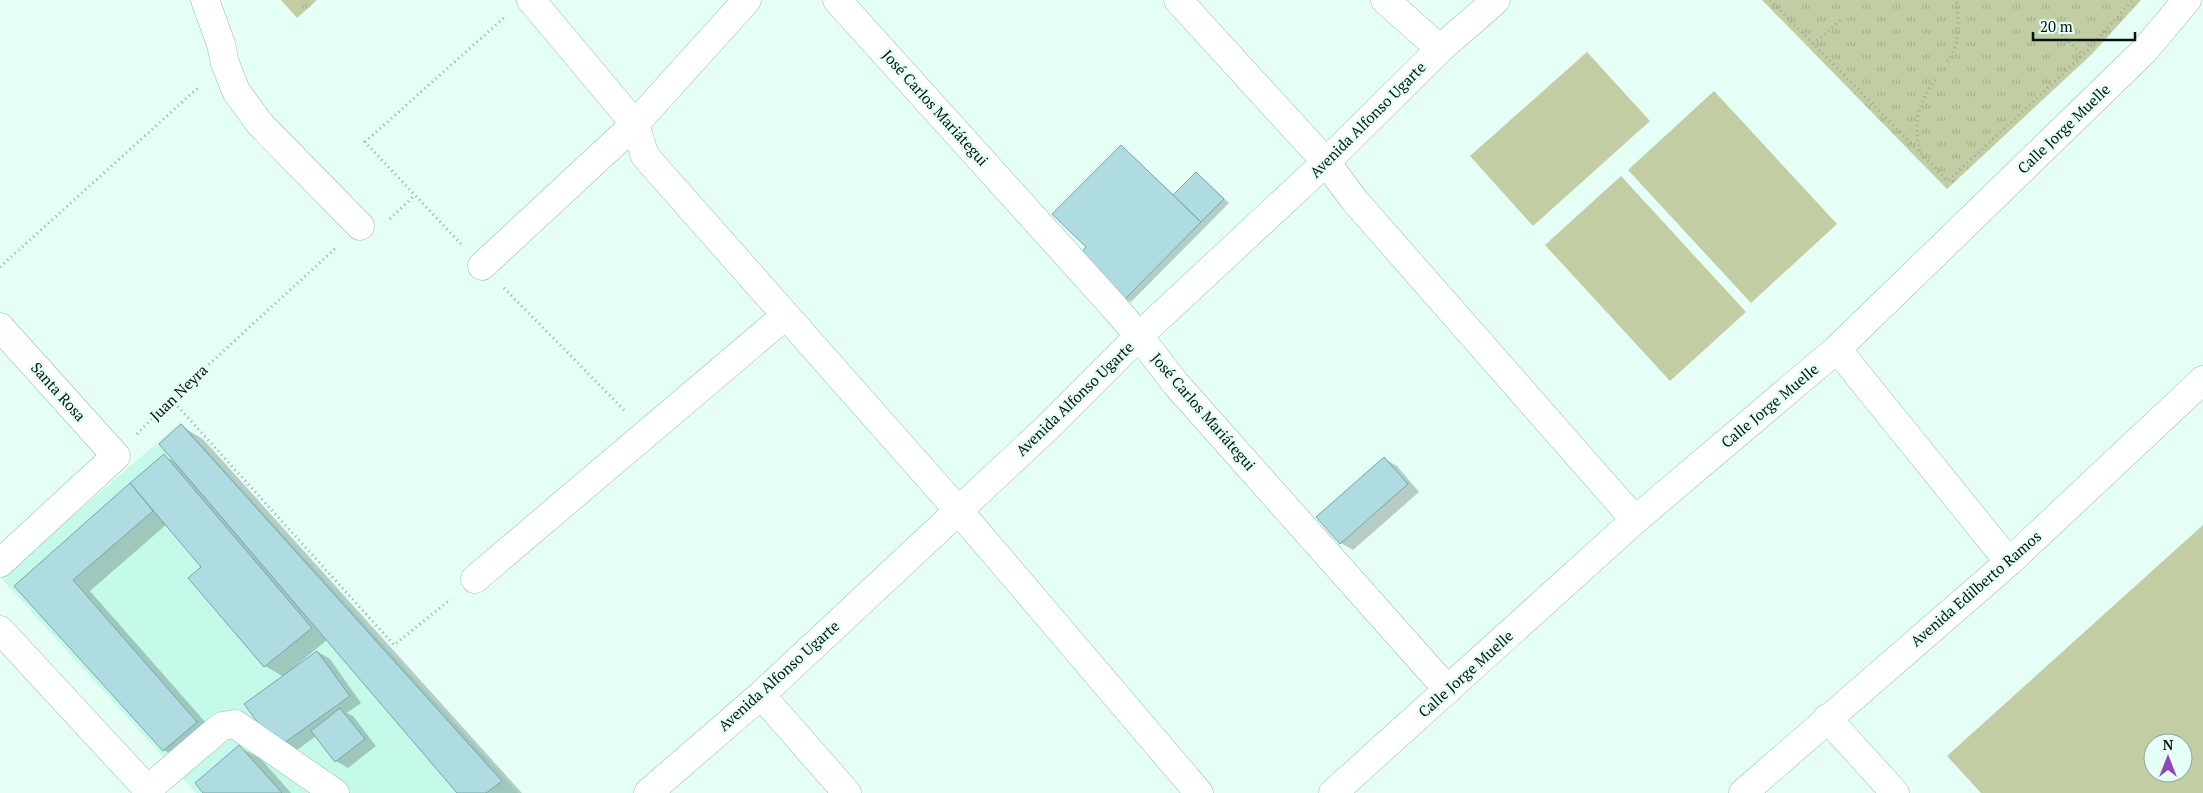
<svg xmlns="http://www.w3.org/2000/svg" width="2203" height="793" viewBox="0 0 2203 793" font-family="'PT Serif',serif">
  <defs>
    <pattern id="grass-tufts" width="24" height="20" patternUnits="userSpaceOnUse" patternTransform="scale(1.25)"><rect width="24" height="20" fill="#c3cda4"/><path d="M3 7l-1-3M5 7V3M7 7l1-3M15 17l-1-3M17 17v-4M19 17l1-3" fill="none" stroke="#a6af8c"/></pattern>
  </defs>
  <rect width="100%" height="100%" fill="#e5fff6"/>
  <!-- built -->
  <path fill="#c5faea" d="M181 422 518 793H196L1 578Z"/>
  <!-- grass -->
  <path fill="url(#grass-tufts)" d="M281 0H317L297 18Z
    M1762 0H2141L2092 54 1947 189Z"/>
  <!-- garden -->
  <path fill="#c3cda4" fill-rule="evenodd" d="M1587 52 1650 121 1533 226 1470 156Z
    M1714 91 1837 224 1751 303 1628 170Z
    M1621 176 1746 312 1670 381 1545 245Z
    M2203 525V793H1981L1947 756ZM2153 743H2183V773H2153Z"/>
  <!-- shadow -->
  <path fill="#0003" d="M1122 146 1175 196 1197 173 1229 203 1131 302 1125 299 1088 247Z
    M181 426 203 439 522 793H459L328 639 297 665 298 667 318 652 330 659 361 703 347 713 353 716 376 746 348 768 336 761 316 736 290 755 278 747 284 677 265 666 190 578 203 567 167 524 90 591 214 732 182 760 164 750 16 586 164 456 177 463Z
    M1385 459 1397 466 1419 492 1353 550 1341 543Z
    M239 747 261 759 291 793H205Z"/>
  <!-- building -->
  <path fill="#afdce0" stroke="#7aa5a9" d="M1121 145 1201 222 1124 300 1079 255 1086 247 1052 214Z
    M1196 172 1224 199 1201 222 1173 195Z
    M181 424 502 781 486 793H457L159 444Z
    M164 454 312 628 264 667 188 578 201 567 130 483Z
    M1384 457 1408 484 1340 544 1316 517Z
    M130 483 153 511 73 580 197 722 163 751 14 586Z
    M317 651 350 696 277 748 244 704Z
    M340 708 365 739 335 762 311 731Z
    M239 745 282 793H203L195 783Z"/>
  <g fill="none" stroke-linecap="round" stroke-linejoin="round">
    <!-- minor casing -->
    <g stroke="#93bcb0" stroke-width="29">
      <path id="minor" d="M205 0 221 44 225 63 236 91 260 124 360 226
        M531 0 635 124 645 156 958 510 1199 793
        M837 0 1115 308 1139 336 1175 383 1448 690
        M1178 0 1326 162 1355 201 1635 520
        M1385 0 1440 49
        M482 266 635 124 747 0
        M0 327 116 456 0 563
        M1837 349 2009 562
        M475 579 785 316
        M0 630 151 793
        M761 695 847 793
        M1827 718 1895 793
        M148 789 222 726 235 724 335 793
        M648 793 761 695 1048 427 1139 336 1326 162 1440 49 1496 0
        M1333 793 1635 520 1837 349 2144 51 2187 0
        M1743 793 2009 562 2203 380"/>
    </g>
    <!-- path -->
    <path stroke="#93a9a1" stroke-width="3" stroke-dasharray="1 4" stroke-linecap="butt" d="M1770 0 1948 181 2083 55 2133 0
      M2047 21 2083 55
      M1813 44 1842 19
      M1947 61C1961 46 1959 19 1956 0
      M1920 151C1913 121 1918 102 1937 78
      M390 219 415 195
      M461 244 365 142 506 16
      M0 267 200 86
      M504 288 626 412
      M171 399 394 645 451 599
      M137 434 171 399 337 247"/>
    <!-- minor -->
    <use href="#minor" stroke="#fff" stroke-width="28"/>
  </g>
  <g text-anchor="middle" stroke-width="5" stroke-linejoin="round" paint-order="stroke">
    <!-- street labels -->
    <g font-size="15" fill="#051410" stroke="#e5fff6">
      <text transform="translate(935 108) rotate(48)" y="5">José Carlos Mariátegui</text>
      <text transform="translate(1368 120) rotate(-45)" y="5">Avenida Alfonso Ugarte</text>
      <text transform="translate(2064 129) rotate(-44)" y="5">Calle Jorge Muelle</text>
      <text transform="translate(58 392) rotate(48)" y="5">Santa Rosa</text>
      <text transform="translate(179 393) rotate(-44)" y="5">Juan Neyra</text>
      <text transform="translate(1075 399) rotate(-44)" y="5">Avenida Alfonso Ugarte</text>
      <text transform="translate(1770 406) rotate(-40)" y="5">Calle Jorge Muelle</text>
      <text transform="translate(1203 412) rotate(49)" y="5">José Carlos Mariátegui</text>
      <text transform="translate(1976 589) rotate(-41)" y="5">Avenida Edilberto Ramos</text>
      <text transform="translate(1466 674) rotate(-42)" y="5">Calle Jorge Muelle</text>
      <text transform="translate(779 676) rotate(-42)" y="5">Avenida Alfonso Ugarte</text>
    </g>
  </g>
  <!-- north arrow -->
  <g transform="translate(2168 758)"><circle r="24" fill="#e5fff6" stroke="#8ba19a"/>
  <path d="M0-4L9 19L0 12L-9 19Z" fill="#9348b9"/>
  <text y="-8" font-size="14" font-weight="bold" text-anchor="middle" fill="#051410">N</text>
  </g>
  <!-- scale -->
  <path d="M2033 32v8h102v-8" fill="none" stroke="#051410" stroke-width="2.5"/>
  <text x="2040" y="32" font-size="15" fill="#051410" stroke="#e5fff6" stroke-width="4" paint-order="stroke">20 m</text>
</svg>
